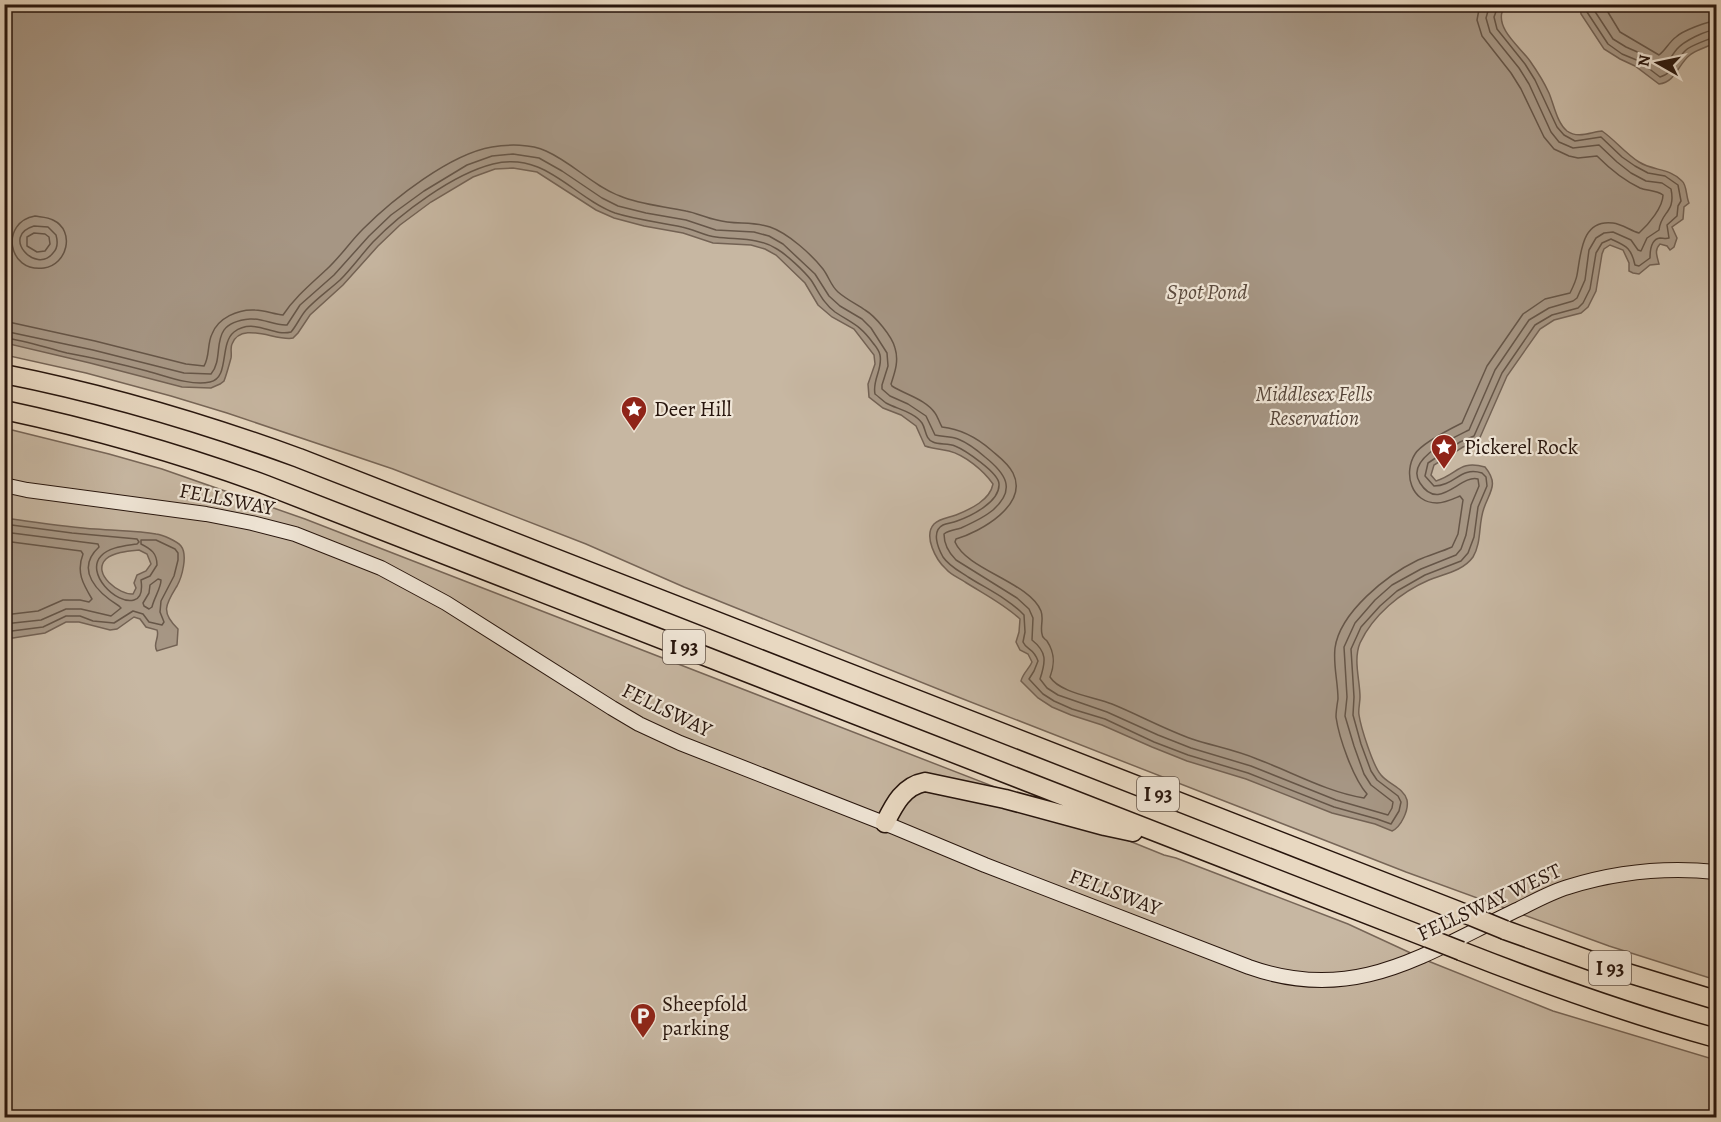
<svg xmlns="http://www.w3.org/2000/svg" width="1721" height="1122" viewBox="0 0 1721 1122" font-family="Alegreya,serif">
  <rect width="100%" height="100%" fill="#e8d8c1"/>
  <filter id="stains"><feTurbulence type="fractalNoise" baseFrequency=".00333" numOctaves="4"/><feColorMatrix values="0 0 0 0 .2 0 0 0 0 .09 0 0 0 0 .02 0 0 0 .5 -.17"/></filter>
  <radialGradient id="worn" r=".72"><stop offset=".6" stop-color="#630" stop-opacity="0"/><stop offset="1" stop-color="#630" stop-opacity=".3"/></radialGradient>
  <!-- green -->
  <path fill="#c7b7a2" stroke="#776658" stroke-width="1.5" d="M4 5H1716V980L1609 946 1406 872 958 697 684 587 586 544 393 469 227 413 171 396 86 373 5 355Z
    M4 428 109 454 162 469 305 519 1023 798 1164 855 1176 858 1348 924 1428 961 1553 1011 1716 1060V1117H5Z"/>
  <!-- water -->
  <path fill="#a69684" stroke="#736254" stroke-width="1.5" fill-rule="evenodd" d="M4 5H1513L1502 12C1497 30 1520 47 1530 61 1537 71 1544 82 1549 93 1554 105 1557 123 1567 131 1578 139 1591 132 1602 131 1615 140 1625 153 1639 162 1653 171 1670 168 1682 181 1687 185 1686 197 1689 203L1684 207 1683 219 1672 227 1677 238 1674 247 1670 250 1667 246 1660 244C1654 250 1657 256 1659 264L1650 265 1639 274 1633 273 1629 271V263L1623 250 1610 245 1604 249 1602 254 1596 291 1588 307 1581 313 1554 320 1540 329 1507 376 1478 442 1463 447 1434 465 1431 475 1436 481C1458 474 1459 460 1485 467 1499 484 1490 491 1484 508 1478 524 1482 542 1473 557 1463 571 1444 574 1429 580 1401 592 1373 615 1360 643 1353 660 1360 680 1360 697 1360 703 1358 710 1359 715 1361 728 1373 766 1381 775 1388 784 1404 788 1407 800 1409 810 1401 827 1392 831L1375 824 1332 813 1246 779 1187 761 1152 747 1102 725 1071 715 1052 707 1038 698 1021 681C1023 673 1029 669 1032 662L1028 654 1020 650 1016 642 1019 632 1020 619C1004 604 984 594 965 582 959 578 951 575 946 569 936 560 923 536 934 524 940 518 948 518 956 515 971 509 990 500 993 484 984 471 965 455 949 451 941 449 934 449 925 446L916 426 901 415 883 408 869 397 868 384 875 364 874 355 854 329 832 317 818 305 805 283 776 255 765 249 751 245 713 243 683 233 644 226 614 218 596 210 537 172 513 168 495 169 473 177 431 202 400 225 378 246 343 285 310 315 298 333 293 338C277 342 241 320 232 344 230 348 232 353 231 358 229 365 227 373 224 381L220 384 211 388 182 387 90 363 5 343Z
    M1580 5H1716V43C1711 45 1694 51 1690 55 1678 64 1676 82 1659 84L1635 66 1620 59 1604 49 1581 14Z
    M5 518C35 522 66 527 96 529 116 531 137 530 156 534 163 535 177 541 181 546 188 555 182 577 177 586 166 604 160 612 178 629L177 645 157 651C152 644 160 638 157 630L146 627 140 619 134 617 117 629 110 630 79 622H66L45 633 13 638 5 637ZM139 550 147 554 151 564 146 571 137 575 134 583 136 588 133 594C120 595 91 574 106 559 114 552 129 551 139 550Z"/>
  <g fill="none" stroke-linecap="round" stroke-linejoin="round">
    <!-- shore -->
    <path stroke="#665648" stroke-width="1.5" d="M1586 4 1587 12 1608 44 1622 54 1639 61 1660 77C1673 74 1676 59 1686 50 1690 46 1711 38 1716 37
      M1594 4V10L1613 39 1626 47 1642 54 1660 68C1668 64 1671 56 1677 49 1684 41 1706 30 1716 30
      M1603 4 1620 32 1659 55C1665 51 1669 42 1676 37 1682 31 1708 21 1716 21
      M35 216C41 217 48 217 53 220 76 231 67 265 44 268 7 273 0 222 35 216Z
      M34 226 48 227 56 235C58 242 58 248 53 253 36 275 0 236 34 226Z
      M34 233 45 234 49 237 50 244 45 251 37 252 27 246V237Z
      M4 321 95 341 186 364 204 366C210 356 207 344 212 334 218 318 238 309 255 310 264 310 274 314 283 315 295 297 311 284 327 269 340 257 350 242 363 229 393 199 450 154 492 147 509 144 531 144 546 151 573 163 593 186 620 196 641 205 664 206 686 211 697 213 706 218 717 220 734 225 752 221 770 227 788 233 812 255 823 269 829 277 831 286 838 292 846 299 856 304 865 310 875 316 892 336 895 348 899 361 895 372 891 384L892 386C906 395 925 399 935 413 938 417 939 422 942 427 961 429 976 437 991 450 999 457 1008 463 1013 473 1029 505 980 532 956 539L955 542C967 570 1029 582 1041 611 1044 619 1040 626 1042 634 1042 638 1044 638 1047 641 1055 653 1055 664 1050 677 1060 693 1095 697 1112 704 1139 715 1164 729 1192 739 1213 746 1236 750 1257 759 1292 772 1327 792 1364 798L1367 794C1353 778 1339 738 1336 717 1336 711 1337 705 1338 699 1338 682 1333 665 1335 648 1340 612 1387 575 1418 560 1429 555 1441 552 1452 547L1458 534 1463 500 1460 496C1453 499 1445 503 1437 503 1411 503 1403 473 1415 454 1421 444 1452 428 1462 423L1487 366 1523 314 1545 299 1570 293C1573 287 1576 281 1577 275 1581 254 1581 219 1613 223 1622 224 1631 231 1639 233 1649 224 1663 207 1663 195 1656 190 1647 191 1640 188 1623 180 1609 168 1597 156L1578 158 1569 156 1554 149 1544 137 1521 89 1511 73 1482 36 1477 20 1480 4
      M4 331 93 350 184 373 211 374C227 355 205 323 250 319 263 318 275 326 287 325L300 305 334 275 369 236 391 215 424 191 467 165 492 156 513 154 539 158 562 171 602 198 618 206 646 213 686 220 716 230 754 232 769 236 783 244 815 274 829 296 840 306 862 319 871 328 887 353 888 366 882 385V389L890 396 908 404 926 416 935 435C943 437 951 436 958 439 968 443 977 450 985 457 1005 473 1017 489 993 510 985 517 972 523 961 528 955 530 949 530 944 534 944 544 949 553 956 560L1017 598 1029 609 1033 618 1032 640C1047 652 1046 661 1040 679L1047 688 1058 695 1107 712 1158 735 1191 748 1251 766 1336 800 1388 815 1392 808 1393 802 1371 785 1364 774 1354 746 1345 716 1347 697 1344 647 1355 623 1375 600 1392 585 1421 569 1456 555 1461 549 1466 535 1471 505 1479 486 1478 479C1460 474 1439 513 1420 483 1404 459 1453 438 1469 430L1495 370 1529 320 1549 308 1573 301 1577 298 1585 280 1589 250 1596 238 1604 233 1613 232 1631 240 1638 250 1641 251 1647 238 1659 230C1661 211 1676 213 1671 189L1662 183 1646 181 1631 173 1617 162 1599 145 1573 148 1559 142 1551 132 1529 84 1519 68 1490 32 1486 18 1490 4
      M4 338C25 340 46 348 67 353 94 358 121 364 147 371 166 376 190 386 210 382 230 378 219 344 234 332 254 317 272 337 291 332 297 325 300 317 306 310 316 299 329 290 340 280 352 268 362 254 373 242 401 213 453 174 493 164 546 151 572 197 615 213 637 220 660 222 682 227 693 229 705 236 716 237 738 240 758 237 777 249 787 255 804 271 811 280 819 292 823 303 835 312 853 324 860 325 873 343 876 347 879 350 880 355 883 369 872 380 875 394 879 397 882 400 886 403 897 409 914 412 922 423 926 429 925 439 933 442 939 445 948 443 955 446 965 450 999 473 999 484 1000 502 971 516 957 521 952 523 947 523 943 525 931 531 938 548 943 557 949 566 959 571 968 577 987 589 1009 599 1024 615L1025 632 1023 642C1027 651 1033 647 1038 661L1034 671 1029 679 1043 694 1054 701 1072 709 1105 719 1154 742 1188 755 1248 773 1334 807 1377 819 1391 824 1399 811 1401 802 1398 796 1377 780 1371 771 1361 744 1353 715 1354 697 1351 649 1361 627 1380 606 1397 591 1425 575 1461 561 1468 553 1474 537 1478 507 1487 486 1486 477 1482 473C1460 466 1455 486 1434 486L1425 476 1428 463 1460 442 1474 436 1502 373 1535 325 1552 315 1578 308 1583 303 1590 289 1596 253 1602 243 1611 239C1626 246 1631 247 1635 265L1639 266 1650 258C1650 251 1651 239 1660 238 1663 238 1666 239 1669 238L1667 225 1677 216 1678 206 1681 201 1678 185 1665 176 1648 173 1635 166 1622 157 1601 137 1575 141 1564 135 1557 127 1535 80 1525 64 1497 29 1494 17 1497 9 1501 4
      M4 524 72 533 137 539 139 542 137 544C125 546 109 547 101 556 85 573 116 605 134 600 143 598 142 587 141 580L150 576 157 565C157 553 151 549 141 544V540H156L175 549 178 553V560L174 576 161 601 160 612 164 622 162 625 149 622 143 614 133 611 114 623 93 621 80 616H66L43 627 4 632
      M4 532 98 544 99 547C74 570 98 593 119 606L121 608 111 616 81 609H66L41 620 4 624
      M4 541 81 551 83 554C76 572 83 584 92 599L89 602 80 600H63L38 611 4 615
      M158 579 161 580C161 588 154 598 152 607L149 609 144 606 143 603 149 593 150 585Z"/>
    <!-- secondary casing -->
    <g stroke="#27150d" stroke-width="16">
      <path id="secondary" d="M4 485 27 490 206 514 252 523 295 534 381 568 446 603 612 708 639 724 680 743 894 827 985 865 1249 967C1356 1005 1425 953 1519 909 1535 901 1551 892 1568 887 1616 872 1667 867 1716 872"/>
    </g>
    <!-- highway casing -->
    <g stroke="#27150d" stroke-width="21">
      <path id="highway" d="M4 374C105 394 203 423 299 458L1471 916
        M4 410C93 429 181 454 266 485L1428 938
        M885 823C894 805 903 786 925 782L1005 799 1105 826 1133 832
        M1505 930 1608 967 1716 1000
        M1461 951C1545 984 1629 1014 1716 1038"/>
    </g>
    <!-- secondary -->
    <use href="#secondary" stroke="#f0e6d7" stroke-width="14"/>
    <!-- highway -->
    <use href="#highway" stroke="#e8d8c1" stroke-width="18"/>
    <!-- highway-bridge casing -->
    <g stroke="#27150d" stroke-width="21" stroke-linecap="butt">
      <path id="highway-bridge" d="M1471 916 1505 930
        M1428 938 1461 951"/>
    </g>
    <!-- highway-bridge -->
    <use href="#highway-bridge" stroke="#e8d8c1" stroke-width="18"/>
  </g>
  <!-- icons -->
  <defs>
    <g id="sight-pin" transform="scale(1.35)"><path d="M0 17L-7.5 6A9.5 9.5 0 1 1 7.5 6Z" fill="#8f2418" stroke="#f0e6d7"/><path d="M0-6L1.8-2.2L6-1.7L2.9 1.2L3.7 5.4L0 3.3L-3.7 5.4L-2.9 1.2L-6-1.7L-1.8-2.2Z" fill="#fff"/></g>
    <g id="parking-pin" transform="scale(1.35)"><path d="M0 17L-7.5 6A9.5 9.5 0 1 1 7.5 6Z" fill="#8f2418" stroke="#f0e6d7"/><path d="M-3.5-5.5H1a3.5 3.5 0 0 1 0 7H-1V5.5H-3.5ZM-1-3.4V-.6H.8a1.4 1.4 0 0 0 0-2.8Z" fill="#fff"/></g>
  </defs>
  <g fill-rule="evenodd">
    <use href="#sight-pin" x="634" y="409"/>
    <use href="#sight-pin" x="1444" y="447"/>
    <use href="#parking-pin" x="643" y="1016"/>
  </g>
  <g text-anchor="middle" stroke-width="4.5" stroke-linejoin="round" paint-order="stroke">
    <!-- shield labels -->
    <g fill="#f0e6d7" stroke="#63544a" stroke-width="1.5">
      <rect x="663" y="630" width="42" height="34" rx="4.5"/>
      <rect x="1137" y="777" width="42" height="34" rx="4.5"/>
      <rect x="1589" y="951" width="42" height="34" rx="4.5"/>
    </g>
    <g font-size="20" font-weight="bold" fill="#27150d">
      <text x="684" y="654">I 93</text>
      <text x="1158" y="801">I 93</text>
      <text x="1610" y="975">I 93</text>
    </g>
    <!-- park labels -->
    <g font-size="21" font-style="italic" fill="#57463a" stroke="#f0e6d7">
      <text x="1314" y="401">Middlesex Fells<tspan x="1314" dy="24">Reservation</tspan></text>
    </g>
    <!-- poi labels -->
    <g font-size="21" fill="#27150d" stroke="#f0e6d7" text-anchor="start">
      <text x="654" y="416">Deer Hill</text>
      <text x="1464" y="454">Pickerel Rock</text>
      <text x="662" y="1011">Sheepfold<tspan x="662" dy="24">parking</tspan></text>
    </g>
    <!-- street labels -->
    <g font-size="21" fill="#27150d" stroke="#f0e6d7">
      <text transform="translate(227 499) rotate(11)" y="7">FELLSWAY</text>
      <text transform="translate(667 710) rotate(26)" y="7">FELLSWAY</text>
      <text transform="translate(1115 892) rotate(21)" y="7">FELLSWAY</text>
      <text transform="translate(1489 902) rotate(-25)" y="7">FELLSWAY WEST</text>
    </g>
    <!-- water labels -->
    <g font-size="22" font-style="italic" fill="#5a493d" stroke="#f0e6d7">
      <text x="1207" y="299">Spot Pond</text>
    </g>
  </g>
  <!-- margin -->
  <rect width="1721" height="1122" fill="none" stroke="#e8d8c1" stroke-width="24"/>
  <rect x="6" y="6" width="1709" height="1110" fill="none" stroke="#27150d" stroke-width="3"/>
  <rect x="12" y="12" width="1697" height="1098" fill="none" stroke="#27150d" stroke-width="1.5"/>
  <!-- north arrow -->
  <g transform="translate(1658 63) rotate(279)" stroke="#f0e6d7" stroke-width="4.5" paint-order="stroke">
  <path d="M0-4.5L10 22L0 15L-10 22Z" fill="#27150d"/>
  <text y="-9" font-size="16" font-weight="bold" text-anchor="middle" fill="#27150d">N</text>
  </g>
  <rect width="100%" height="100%" filter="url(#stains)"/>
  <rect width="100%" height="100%" fill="url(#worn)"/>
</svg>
